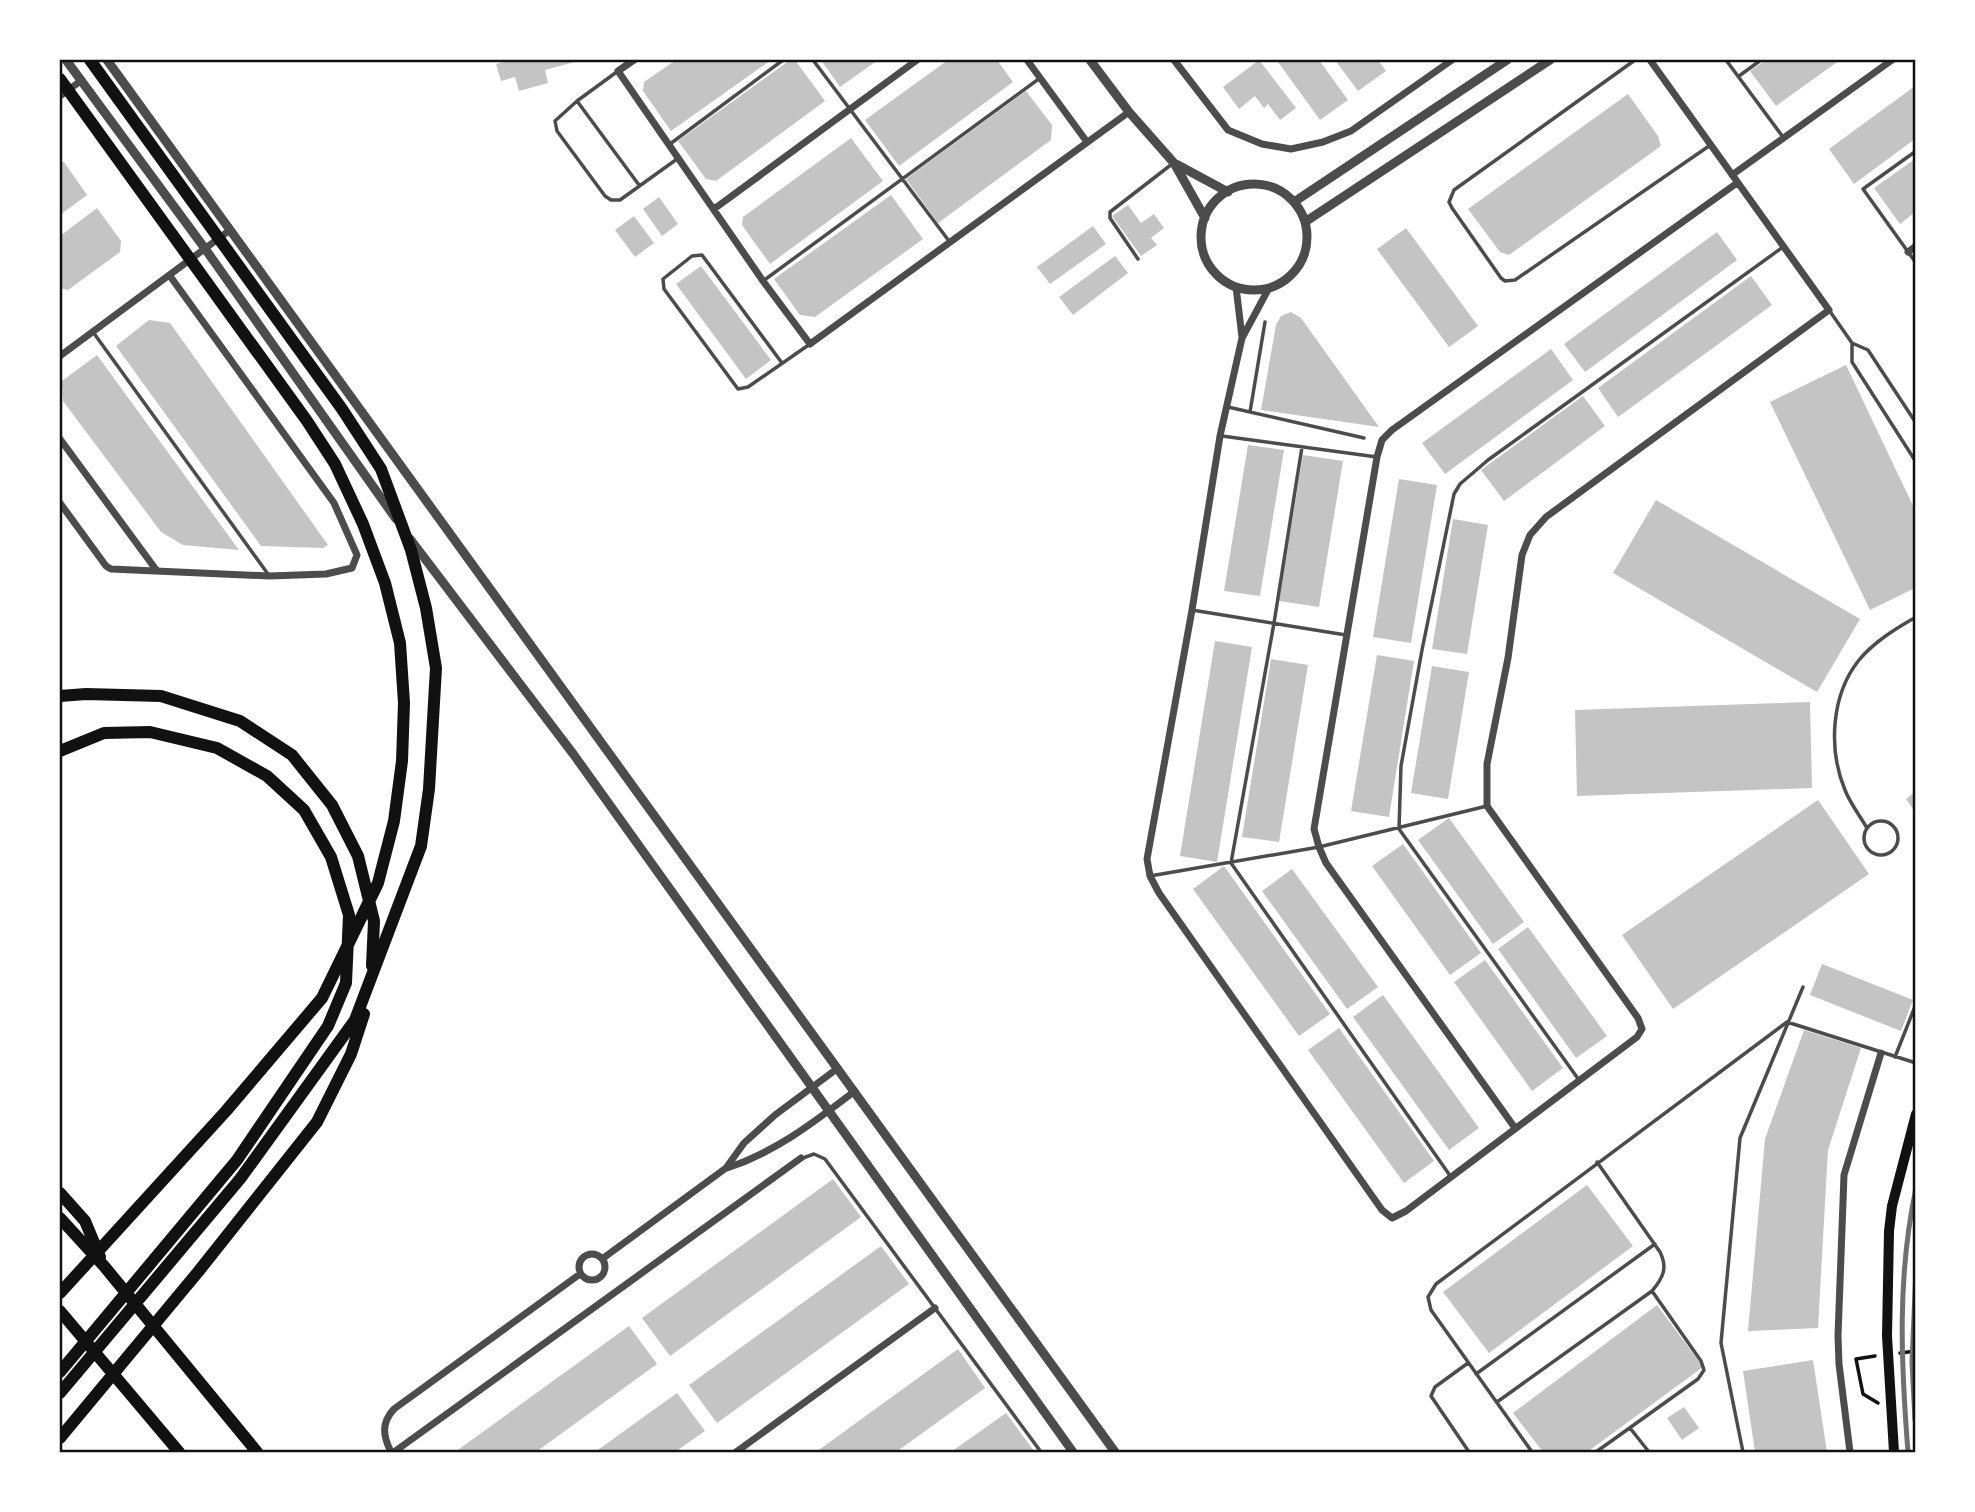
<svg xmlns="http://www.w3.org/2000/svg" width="1975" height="1512" viewBox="0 0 1975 1512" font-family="'Titillium Web',sans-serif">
  <rect width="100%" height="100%" fill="#fff"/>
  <!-- building -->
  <path fill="#c4c4c4" d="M512 60H582L545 70 548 83 519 91 515 77 501 81 496 64Z
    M676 60H771L671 131 643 91 644 82Z
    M790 60H795L825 101 716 181 706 179 678 141Z
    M821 60H878L840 87Z
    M948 60H997L1013 82 899 166 865 120Z
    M1259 60 1296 108 1280 120 1268 104 1264 108 1255 96 1239 109 1223 87Z
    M1281 60H1319L1348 100 1320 120 1278 62Z
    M1335 60H1378L1386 71 1358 91Z
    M1766 60H1840L1776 106 1750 71Z
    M1915 86V139L1854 184 1829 149Z
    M1026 91 1052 125 1051 140 938 223 906 179Z
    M1628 94 1658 136 1661 146 1509 255 1500 252 1468 209Z
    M851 138 883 181 770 264 742 225 743 217Z
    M1915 159V212L1900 224 1874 188Z
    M60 162H64L87 195 60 215Z
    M891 195 923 239 815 317 800 315 774 279Z
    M659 197 678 224 662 236 643 209Z
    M1128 205 1141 223 1154 214 1164 228 1151 238 1157 245 1141 256 1112 216Z
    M97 208 121 241 120 252 68 290 60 288V236Z
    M634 216 654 243 635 257 615 230Z
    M1093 226 1106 244 1050 284 1037 267Z
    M1406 228 1478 326 1449 347 1377 249Z
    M1717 232 1737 260 1585 372 1564 344Z
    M1115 256 1128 273 1073 315 1059 297Z
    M701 266 771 360 746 379 676 284Z
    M1751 276 1772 305 1618 417 1598 388Z
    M1291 312 1301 318 1379 427 1261 410 1276 325 1281 316Z
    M149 320 170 323 328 545 323 548 261 546 116 346Z
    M1551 349 1573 380 1445 474 1422 443Z
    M97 355 239 550 183 545 161 532 63 401 62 381Z
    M1846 365 1915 510V588L1870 610 1770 402Z
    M1583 396 1605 426 1504 501 1481 470Z
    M1248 445 1284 450 1260 596 1224 591Z
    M1303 455 1343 461 1319 607 1279 601Z
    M1399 479 1437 485 1411 643 1373 637Z
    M1656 500 1860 619 1817 692 1613 573Z
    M1453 519 1488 525 1467 654 1432 649Z
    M1215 641 1252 647 1217 862 1180 856Z
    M1377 655 1414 661 1389 817 1351 811Z
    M1271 659 1308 665 1279 842 1242 837Z
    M1432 666 1469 672 1448 799 1411 793Z
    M1810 702 1812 788 1577 796 1575 710Z
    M1915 792V812L1906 799Z
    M1818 800 1869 874 1673 1009 1622 935Z
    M1449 818 1524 922 1493 944 1418 840Z
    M1403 844 1481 953 1450 975 1372 866Z
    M1224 866 1330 1014 1299 1036 1193 889Z
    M1292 869 1378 987 1347 1009 1262 891Z
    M1528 927 1607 1036 1576 1058 1498 949Z
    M1485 960 1563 1068 1532 1091 1454 982Z
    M1822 964 1913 1000 1901 1031 1810 995Z
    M1383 995 1479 1128 1449 1150 1353 1017Z
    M1339 1028 1434 1161 1404 1183 1308 1050Z
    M1804 1030 1861 1048 1828 1150 1818 1328 1748 1331 1765 1139Z
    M833 1179 861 1217 670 1356 642 1318Z
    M1587 1185 1633 1246 1489 1353 1443 1292Z
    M881 1246 909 1284 717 1423 689 1385Z
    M1657 1305 1703 1367 1587 1452H1543L1513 1413Z
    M629 1326 657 1364 536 1452H455Z
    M958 1349 985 1388 896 1452H816Z
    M1813 1360 1827 1452H1755L1743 1371Z
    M677 1393 705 1431 675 1452H595Z
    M1684 1407 1699 1428 1682 1440 1667 1418Z
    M1006 1413 1034 1451 951 1452Z"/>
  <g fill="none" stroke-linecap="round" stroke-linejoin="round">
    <!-- path -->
    <path stroke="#111" stroke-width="3.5" d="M1900 1353 1916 1351
      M1875 1356 1856 1359 1863 1394 1878 1403"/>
    <!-- service -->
    <path stroke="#4c4c4c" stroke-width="3.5" d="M813 60 949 241
      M1635 60 1454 190 1449 202 1452 208 1501 278 1505 281 1515 280 1709 146
      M1726 60 1783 137
      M618 71 577 101 639 185
      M1739 76 1761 60
      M577 101 555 121 557 131 605 196 611 200H620L677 159
      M670 144 783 60
      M1916 151 1863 189 1916 263
      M1138 259 1110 218V212L1172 164
      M763 281 1040 78
      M1829 310 1852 343V362L1916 462
      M93 332 268 574
      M1852 343 1868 350 1916 423
      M782 363 702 255 692 256 663 279 664 289 738 389 748 387 810 344
      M1228 407 1364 438
      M1250 412 1265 322
      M1222 436 1377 457
      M1302 447 1274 623 1231 863 1451 1177
      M1192 610 1346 635
      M1864 838a17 17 0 1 1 34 0a17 17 0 1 1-34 0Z
      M1867 828C1860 816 1850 803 1845 790 1828 749 1831 695 1859 660 1874 642 1895 629 1916 617
      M1150 876 1319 847 1487 806
      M1895 1057 1916 1004
      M1579 1080 1399 829 1401 766 1422 650 1454 494 1460 484 1488 460 1783 247
      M803 1158 814 1154 825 1159 1041 1452
      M1468 1363 1435 1387 1431 1396 1469 1452
      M1476 1374 1655 1244
      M1497 1402 1652 1291C1663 1278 1668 1268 1660 1252L1597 1162
      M1630 1428 1649 1452
      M1532 1452 1431 1310 1428 1297 1436 1284 1787 1022 1916 1063
      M1596 1452 1698 1379 1704 1370 1701 1361 1652 1291
      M1743 1452 1721 1343 1740 1138 1803 987"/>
    <!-- minor -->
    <path stroke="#4c4c4c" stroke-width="7" d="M634 60 618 71 763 281 810 344 1129 112
      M1027 60 1087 142
      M1174 60 1228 130 1262 144 1291 149 1323 142 1351 131 1452 60
      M60 96 82 80
      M1732 175 1892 60
      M714 209 917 60
      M1908 252 1916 246
      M1236 287 1242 337
      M1269 288 1242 338 1220 436 1192 610 1147 859 1150 876 1159 893 1382 1210 1392 1218 1406 1211 1637 1037 1642 1029 1638 1018 1487 806V764L1508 658 1522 555 1530 535 1546 517 1829 310 1650 60
      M60 356 230 230
      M60 439 157 571
      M60 503 106 566 111 569 269 576 326 574 352 568 357 555 334 503 170 276
      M1515 1128 1326 863 1319 847 1314 829 1377 457 1382 440 1392 430 1737 183
      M727 1168C776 1152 814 1122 855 1091
      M579 1267a13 13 0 1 1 26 0a13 13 0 1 1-26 0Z
      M602 1259 726 1168 744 1143 775 1115 838 1068
      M391 1452C383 1436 381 1423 394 1409L580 1274
      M394 1452 801 1158
      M736 1452 935 1308
      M1850 1452 1839 1364 1838 1336 1844 1175 1881 1053"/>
    <!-- tertiary -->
    <path stroke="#4c4c4c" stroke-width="9" d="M66 60 206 250 396 519
      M107 60 1115 1452
      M1090 60 1129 112 1174 163 1205 218
      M1176 164 1228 192
      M1201 237a53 53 0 1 1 106 0a53 53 0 1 1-106 0Z
      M1294 202 1507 60
      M1305 222 1550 60
      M410 539 574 755 1073 1452"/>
    <!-- primary -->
    <path stroke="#111" stroke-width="10" d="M1894 1452 1887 1336 1889 1231 1892 1206 1916 1114"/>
    <!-- motorway -->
    <path stroke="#111" stroke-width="12" d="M60 79 307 421 335 464 363 524 385 583 400 643 404 703 402 761 394 821 378 883 322 998 226 1111 60 1293
      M60 696 86 694 161 696 240 721 292 755 332 805 358 856 374 921 372 966
      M60 751 104 733 150 732 217 748 267 776 304 810 331 857 349 915 346 983 328 1026 237 1160 60 1372
      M60 1193 85 1221 100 1257
      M60 1218 104 1266 257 1452
      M60 1311 179 1452
      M60 1393 240 1179 355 1020 421 846 429 789 436 668 426 608 411 550 381 469 342 409 90 60
      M60 1438 198 1272 317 1122 351 1054 364 1014"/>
    <!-- rail -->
    <path stroke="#707070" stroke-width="5" d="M1915 1420 1912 1362 1916 1270
      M1908 1452C1901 1363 1897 1277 1916 1188"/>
  </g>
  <!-- border -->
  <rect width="1975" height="1512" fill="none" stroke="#ffffff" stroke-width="122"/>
  <rect x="61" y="61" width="1853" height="1390" fill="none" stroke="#111" stroke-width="2.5"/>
</svg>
